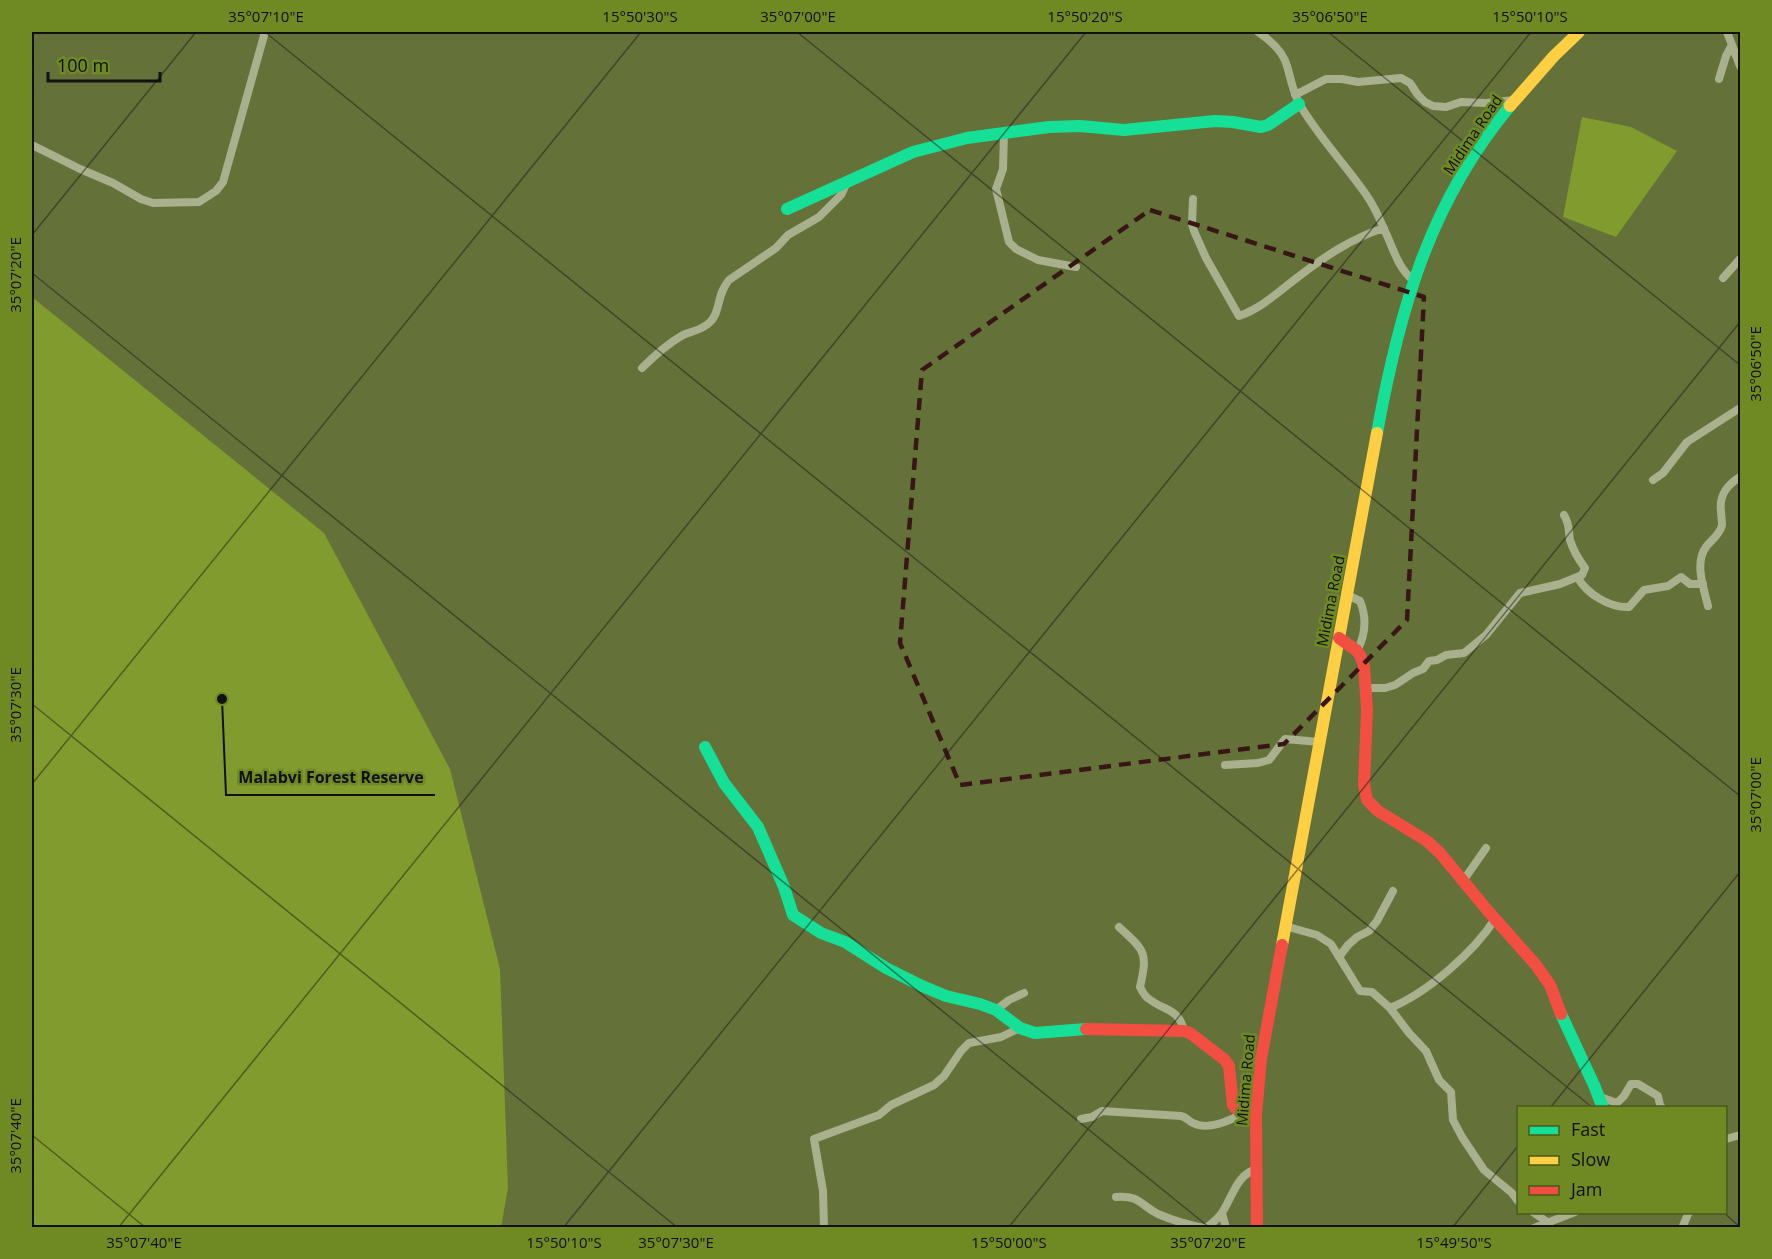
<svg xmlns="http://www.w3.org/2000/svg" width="1772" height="1259" viewBox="0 0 1772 1259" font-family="'Open Sans',sans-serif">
  <rect width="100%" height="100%" fill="#64723a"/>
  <!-- green -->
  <path fill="#819b2f" d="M1582 117 1631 127 1677 151 1616 237 1563 217Z
    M32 297 324 533 450 769 500 969 508 1188 501 1227H32Z"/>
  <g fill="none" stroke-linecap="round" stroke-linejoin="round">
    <!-- street -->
    <path stroke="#a8b08e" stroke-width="8" d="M1258 32C1270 40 1283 51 1287 66 1291 79 1293 93 1300 105 1318 136 1344 163 1365 193 1373 204 1379 217 1384 229 1393 247 1397 267 1413 280
      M1732 45 1740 66
      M1719 79 1726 56 1732 45 1727 32
      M1295 95 1326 79H1342L1358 82 1401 78 1410 83 1418 95 1425 102 1433 106 1446 107 1461 102 1486 103 1514 100
      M1004 132 1003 169 996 189 1009 242 1016 249 1038 260 1076 267
      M32 145 80 169 113 183 141 199 153 203 199 202 216 191 223 182 265 32
      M1193 199 1192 224 1194 231 1206 258 1239 316C1262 308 1278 292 1298 277 1324 257 1352 238 1384 228
      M1723 278 1740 259
      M642 368C655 355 667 344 683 335 692 331 702 330 709 323 721 313 716 295 729 280L776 248 788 235 819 217 841 195 847 182
      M1653 480 1663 473 1687 442 1740 408
      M1578 578C1587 594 1610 608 1629 607L1644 590 1668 586 1681 577 1690 584H1703
      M1347 595 1360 601C1367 618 1366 634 1357 651
      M1708 606C1704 589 1694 563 1706 547 1711 540 1720 535 1722 525 1722 520 1721 515 1721 511 1719 495 1727 485 1740 477
      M1366 688H1385L1395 685 1413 673 1423 669 1429 661 1437 660 1446 655 1464 653 1486 635 1520 593 1560 584 1582 575 1585 568C1579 560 1573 550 1570 540 1568 529 1570 525 1564 515
      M1225 765 1258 763 1269 760 1285 739 1320 742
      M1463 881 1486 848
      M1285 926 1317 935 1331 944 1360 991 1372 992 1390 1008 1409 1033 1426 1051 1439 1080 1451 1092 1453 1120 1462 1137 1484 1170 1512 1193 1518 1201
      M1119 927C1145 951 1148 952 1140 987 1142 991 1145 997 1149 999 1164 1011 1179 1008 1184 1031
      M1339 957 1348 945 1357 937 1369 931 1377 921 1393 891
      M1390 1008C1427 993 1474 952 1495 919
      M996 1010 1009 1000 1024 993
      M1600 1097 1617 1103 1624 1096 1631 1084H1638L1658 1096 1660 1105 1662 1108
      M1081 1119 1092 1117 1102 1111 1181 1116C1187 1117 1188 1121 1193 1123 1208 1131 1229 1121 1242 1114
      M1726 1139 1740 1135
      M1116 1197C1140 1195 1140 1205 1158 1214 1172 1220 1188 1225 1204 1228
      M1533 1212 1547 1222 1551 1228
      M1222 1213 1226 1228
      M824 1228 823 1191 814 1139 879 1115 891 1105 934 1085 944 1076 961 1051 969 1043 1001 1037 1020 1028
      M1206 1228C1212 1223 1217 1220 1221 1214 1232 1199 1236 1174 1257 1169
      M1534 1228 1575 1212
      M1682 1228 1689 1212"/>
    <!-- fast -->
    <path stroke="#16e098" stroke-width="12" d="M787 209 913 152 967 138 1049 127 1080 126 1124 130 1215 121 1233 122 1261 127 1268 125 1299 104
      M1377 433C1399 312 1429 203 1510 106
      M705 747 724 783 758 827 784 887 793 915 821 933 845 942 886 968 922 986 946 996 980 1004 996 1010 1020 1028 1035 1033 1086 1029
      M1561 1014 1594 1085 1603 1108"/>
    <!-- slow -->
    <path stroke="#ffcf43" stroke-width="12" d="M1510 106 1554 56 1579 32
      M1282 945 1377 433"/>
    <!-- jam -->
    <path stroke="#f24e42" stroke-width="12" d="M1339 638 1356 650 1360 655 1364 666 1367 710 1364 784 1367 800 1378 811 1427 841 1440 853 1488 911 1536 965 1550 985 1561 1014
      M1086 1029 1184 1031 1190 1033 1225 1060 1229 1066 1233 1105C1239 1114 1246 1114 1256 1115
      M1257 1228 1256 1115 1261 1059 1282 945"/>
  </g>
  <!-- marked area -->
  <path fill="none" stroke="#381616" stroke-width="4.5" stroke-dasharray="12 8" stroke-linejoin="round" d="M1150 210 1424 297 1407 620 1284 744 960 785 900 643 922 370Z"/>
  <!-- ticks -->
  <path fill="none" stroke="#111" stroke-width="1.5" stroke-opacity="0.45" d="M265 32 1593 1108M797 32 1740 796M1328 32 1740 365M32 235 196 32M32 273 1210 1228M32 704 678 1228M32 784 641 32M1550 1108 1740 872M32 1135 146 1228M1723 1212 1740 1227M118 1228 1086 32M563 1228 1531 32M1008 1228 1740 322M1452 1228 1518 1146"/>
  <g text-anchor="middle" stroke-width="5" stroke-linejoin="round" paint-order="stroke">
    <!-- street labels -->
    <g font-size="15" fill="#111" stroke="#6f8923">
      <text transform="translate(1473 135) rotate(-56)" y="5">Midima Road</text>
      <text transform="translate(1331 601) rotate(-79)" y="5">Midima Road</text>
      <text transform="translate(1246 1080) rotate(-85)" y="5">Midima Road</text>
    </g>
  </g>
  <!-- callouts -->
  <path fill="none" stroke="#111" stroke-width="2" d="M222 699L226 795H435"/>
  <circle fill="#111" stroke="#6f8923" stroke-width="2" cx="222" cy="699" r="6"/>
  <g font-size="16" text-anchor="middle" font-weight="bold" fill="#111" stroke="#6f8923" stroke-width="5" stroke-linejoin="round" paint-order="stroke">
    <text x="331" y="783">Malabvi Forest Reserve</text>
  </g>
  <!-- border -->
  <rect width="1772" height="1259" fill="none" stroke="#6f8923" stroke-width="66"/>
  <!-- legend -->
  <rect x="1517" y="1106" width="210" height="108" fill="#6f8923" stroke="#49591c" stroke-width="1.5"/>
  <rect x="1529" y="1126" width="30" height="9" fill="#16e098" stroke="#49591c" stroke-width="1.5"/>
  <text x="1571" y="1136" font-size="18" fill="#111111">Fast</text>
  <rect x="1529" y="1156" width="30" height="9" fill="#ffcf43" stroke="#49591c" stroke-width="1.5"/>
  <text x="1571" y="1166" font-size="18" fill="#111111">Slow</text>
  <rect x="1529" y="1186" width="30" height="9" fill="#f24e42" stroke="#49591c" stroke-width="1.5"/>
  <text x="1571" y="1196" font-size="18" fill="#111111">Jam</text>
  <!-- scale -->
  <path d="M48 72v9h112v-9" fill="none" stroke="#111111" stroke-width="3"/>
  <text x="57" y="72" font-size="18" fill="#111111" stroke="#6f8923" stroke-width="4.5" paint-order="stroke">100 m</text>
  <rect x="33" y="33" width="1706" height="1193" fill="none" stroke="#111" stroke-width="2"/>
  <g font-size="15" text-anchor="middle" fill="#111">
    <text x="266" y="22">35°07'10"E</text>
    <text x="640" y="22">15°50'30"S</text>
    <text x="798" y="22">35°07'00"E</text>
    <text x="1085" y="22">15°50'20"S</text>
    <text x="1330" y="22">35°06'50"E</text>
    <text x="1530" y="22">15°50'10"S</text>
    <text transform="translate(16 275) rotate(-90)" y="5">35°07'20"E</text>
    <text transform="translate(1756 364) rotate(-90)" y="5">35°06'50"E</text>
    <text transform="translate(16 705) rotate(-90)" y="5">35°07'30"E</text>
    <text transform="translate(1756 795) rotate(-90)" y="5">35°07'00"E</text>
    <text transform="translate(16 1136) rotate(-90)" y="5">35°07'40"E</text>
    <text x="144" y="1248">35°07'40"E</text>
    <text x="564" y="1248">15°50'10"S</text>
    <text x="676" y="1248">35°07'30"E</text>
    <text x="1009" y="1248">15°50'00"S</text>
    <text x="1208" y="1248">35°07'20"E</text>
    <text x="1454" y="1248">15°49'50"S</text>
  </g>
</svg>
